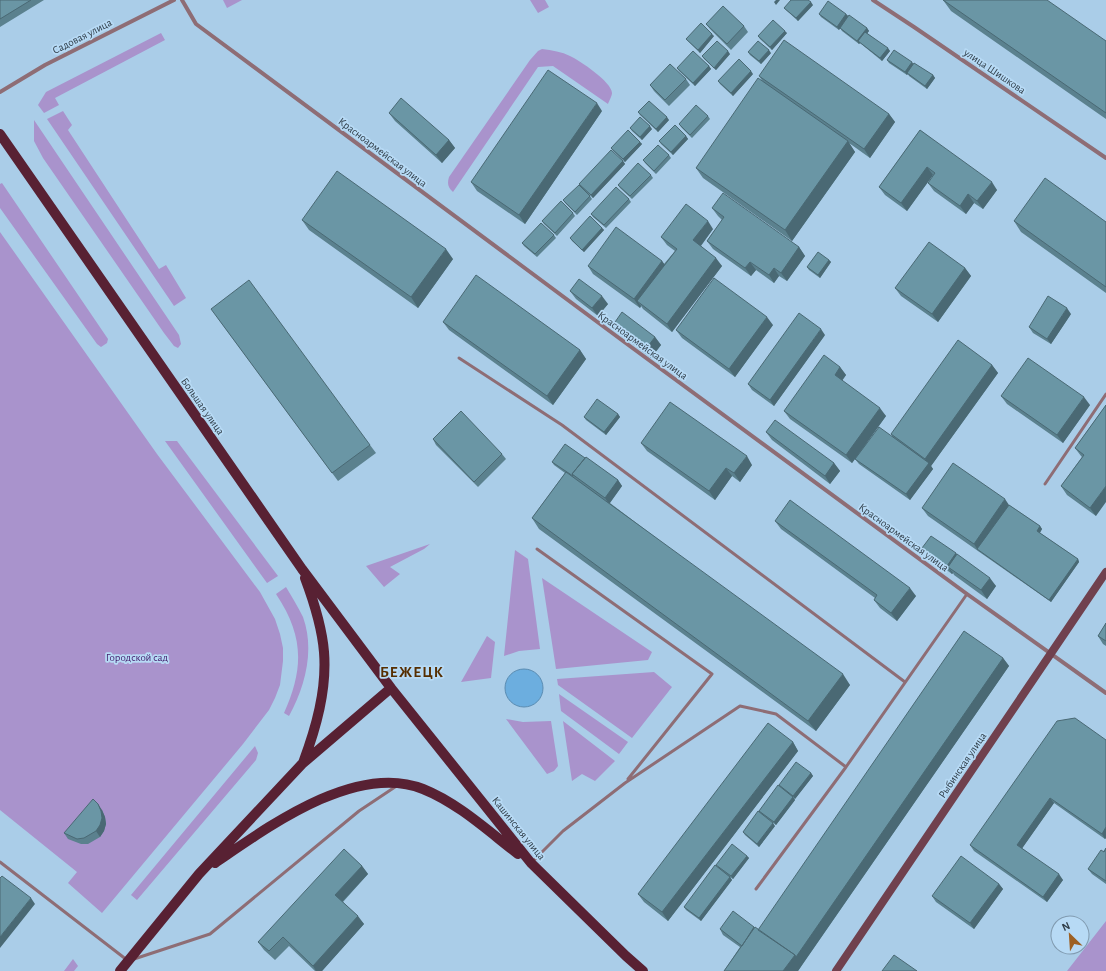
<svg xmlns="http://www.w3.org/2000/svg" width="1106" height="971" viewBox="0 0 1106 971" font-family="'Alegreya Sans',sans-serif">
  <rect width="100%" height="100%" fill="#aacde8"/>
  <!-- green -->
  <path fill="#a993cc" d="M223 0H242L227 8Z
    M530 0H545L549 7 538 13Z
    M161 33 165 40 55 98 59 105 44 113 38 105 46 92Z
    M542 49C552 50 562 52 570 56 579 60 612 82 612 93 612 96 609 101 608 104L553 66 538 67 453 192C448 187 447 184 449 177L530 60 538 51Z
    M63 111 72 125 68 130 159 269 166 265 186 298 174 306 47 119Z
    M34 120 179 335 181 344 178 348 174 346 164 333 43 158 34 141Z
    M2 183 108 339 107 343 101 347 97 344 0 208V184Z
    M0 232 157 454 260 592 275 619 280 634 283 648V661L280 685 275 698 269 710 243 744 102 913 68 883 77 872 0 810Z
    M165 441H177L278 576 267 583Z
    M430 544 424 549 390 567 400 574 384 587 366 566Z
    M515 550 528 559 540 649 519 651 504 656Z
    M542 578 652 652 648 660 556 669Z
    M286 587C292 597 298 607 303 617 315 650 305 687 289 716L284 713C304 668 304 636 276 594Z
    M487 636 495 642 491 678 461 682Z
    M654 672 672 687 632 738 558 685 557 679Z
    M559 694 628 742 619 754 561 711Z
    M506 719 523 722 551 721 558 766 554 771 547 774Z
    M563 721 615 761 595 781 582 774 572 781Z
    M255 746 258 753 256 760 137 900 131 895Z
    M1106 921V971H1067Z
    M73 959 78 966 74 971H64Z"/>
  <!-- water -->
  <path fill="#6caedf" stroke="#5a8cb2" d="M505 688a19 19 0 1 1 38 0a19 19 0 1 1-38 0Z"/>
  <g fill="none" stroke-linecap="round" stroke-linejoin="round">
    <!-- service -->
    <path stroke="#8e6d75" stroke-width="3" d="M459 358 562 425 905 682
      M1045 484 1106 394
      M537 549 712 674 628 779
      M846 767 967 594
      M0 862 127 960
      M532 862 563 831 625 783 740 706 776 714 846 767 756 889
      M134 959 210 934 359 811 395 787"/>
    <!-- minor -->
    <path stroke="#8e6d75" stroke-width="4" d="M182 0 196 24 623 341 967 594 1106 693
      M873 0 914 27 1106 158
      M0 92 45 65 174 0"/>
    <!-- secondary -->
    <path stroke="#70414e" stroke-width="8" d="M836 971 1106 572"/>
    <!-- primary -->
    <path stroke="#582133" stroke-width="10" d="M0 134 302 569 391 688 531 863 626 956 643 971
      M303 763C316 728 327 690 324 652 322 627 314 602 305 578
      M215 863C268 827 356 762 423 789 458 803 488 831 518 854
      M120 971 199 874 302 764 391 688"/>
  </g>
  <!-- wall -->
  <path fill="#5b818e" d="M0 0H44L0 27Z
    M943 0 1106 41V119L951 11Z
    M813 5 798 21 786 10 784 8Z
    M819 14H846L848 16 867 28 869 31 867 33 890 51 882 61 860 43 859 44 842 31 840 28 839 30 821 17Z
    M706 24 744 26 748 32 731 50 710 29Z
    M787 33 772 50 760 39 758 36Z
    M714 36 700 53 686 39Z
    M748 52 771 53 761 64 750 55Z
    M730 54 716 70 704 59 702 56Z
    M887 60 913 64 933 75 935 78 927 89 909 76 908 74 907 75 889 63Z
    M709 66 711 69 695 86 679 71 677 68Z
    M753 74 733 96 720 84 718 81Z
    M759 76 889 114 895 122 870 158 849 143 855 152 792 241 703 178 696 168 763 82Z
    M686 79 690 85 669 106 654 91 650 85Z
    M602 111 525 224 477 191 471 182Z
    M638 112 669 120 658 132 640 115Z
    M389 113 449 140 455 148 442 163 395 121Z
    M708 116 710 119 692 138 681 127 679 124Z
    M630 128 652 129 642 140 632 131Z
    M920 130 997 190 983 209 974 203 966 214 934 191 928 183 934 176 933 175 907 211 885 195 879 187Z
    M686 136 688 139 673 155 661 144 659 141Z
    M640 142 642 144 625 162 613 151 611 148Z
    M669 155 671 158 656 174 645 163 643 160Z
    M623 161 625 164 593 198 581 187 579 184Z
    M651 175 653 178 632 199 620 188 618 185Z
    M590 196 592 199 577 215 565 203 563 200Z
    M629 199 631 202 606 228 593 217 591 214Z
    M712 208 799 247 805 256 787 281 779 276 774 283 756 270 751 276 713 249 707 241 722 220 718 216Z
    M573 213 575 216 557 236 544 224 542 221Z
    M302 220 453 259 418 308 309 230Z
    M1014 221 1106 222V293L1021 232Z
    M602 228 604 230 584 252 572 241 570 238Z
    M713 229 701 246 722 266 672 332 643 309 641 306 640 308 593 274 588 266 662 261 664 264 675 251 667 245 661 237Z
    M554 235 556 238 537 257 524 246 522 243Z
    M829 260 831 262 820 278 809 270 807 267Z
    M965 268 971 276 938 322 901 296 895 288Z
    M570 291 608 304 598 316 576 299Z
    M1071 314 1051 344 1033 333 1029 327Z
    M217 317 370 445 376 453 338 481Z
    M443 322 580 350 586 359 553 405 449 330Z
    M613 325 655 337 661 345 651 358 619 333Z
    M773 325 735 377 682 338 676 330Z
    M825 335 774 406 752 390 748 384Z
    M992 365 998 373 931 466 933 469 910 500 859 464 855 459 852 463 790 419 784 411 840 367 846 375 842 381 886 416 866 444 892 436 891 434Z
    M1001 396 1090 405 1063 443 1007 404Z
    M1106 405 1096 516 1067 495 1061 486 1082 457 1081 456 1075 448Z
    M618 414 620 417 606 435 586 420 584 417Z
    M766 432 834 463 840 471 830 484 772 440Z
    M433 439 502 454 506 459 478 487 436 445Z
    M641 443 752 465 740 482 732 476 715 500 647 451Z
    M585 458 618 480 622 486 610 503 850 685 816 731 539 529 532 518 565 473 554 465 552 462Z
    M1009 505 1040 526 1042 529 1040 533 1078 559 1079 562 1051 602 928 516 922 508Z
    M775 521 916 596 897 621 880 608 874 600 875 598 781 529Z
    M922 548 956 553 957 555 996 586 987 599 954 575 953 573 952 574 928 556Z
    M1106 623V646L1103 644 1098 636Z
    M1003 658 1009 666 798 971H724L740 947 723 935 720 929 754 927 758 930Z
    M1106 740V838L1105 839 1054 803 1022 848 1063 880 1047 902 974 851 970 845Z
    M793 742 798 751 668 921 644 902 638 894Z
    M811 773 813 776 795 799 793 797 795 800 776 825 761 814 759 811 780 787 779 785Z
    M102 810 105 817 106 824 104 831 100 837 88 844H81L68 839 64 833Z
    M775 826 759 847 745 835 743 832Z
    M1106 848V884L1092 874 1088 869Z
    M747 856 749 858 733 879 730 877 732 880 701 921 686 910 684 907 718 867 716 865Z
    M362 866 368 874 343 902 364 924 322 971H315L289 946 275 960 264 950 258 942Z
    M999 884 1003 889 974 929 936 902 932 896Z"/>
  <!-- shaded-wall -->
  <path fill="#4a6974" d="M776 0H780L776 5 774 2Z
    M811 2 813 5 798 21 796 18Z
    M846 14 848 16 839 30 837 27Z
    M867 28 869 31 860 43 858 41 860 43 859 44 857 41Z
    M785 31 787 33 772 50 770 47Z
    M712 34 714 36 700 53 698 50Z
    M888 48 890 51 882 61 880 58Z
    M769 50 771 53 761 64 759 61Z
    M728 51 730 54 716 70 714 68Z
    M912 62 914 65 907 75 905 72Z
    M709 66 711 69 695 86 693 83Z
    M751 71 753 74 733 96 731 93Z
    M933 75 935 78 927 89 925 86Z
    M597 103 602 111 525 224 519 215Z
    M889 114 895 122 870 158 864 149Z
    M667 117 669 120 658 132 656 129Z
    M650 126 652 129 642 140 640 137Z
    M686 136 688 139 673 155 671 152Z
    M449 140 455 148 442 163 436 155Z
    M848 141 855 152 792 241 785 230Z
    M640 142 642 144 625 162 623 159Z
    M623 161 625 164 593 198 591 195Z
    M927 167 933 175 907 211 901 203Z
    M992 182 997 190 983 209 977 201Z
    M968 194 974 203 966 214 960 206Z
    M708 221 713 229 699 248 693 240Z
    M602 228 604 230 584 252 582 250Z
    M799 247 805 256 787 281 781 273Z
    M446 249 453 259 418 308 411 297Z
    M716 258 722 266 672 332 667 324Z
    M829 260 831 262 820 278 818 275Z
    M662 261 668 269 637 301 641 306 640 308 634 299Z
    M750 262 756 270 751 276 745 268Z
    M774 268 779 276 774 283 769 275Z
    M965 268 971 276 938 322 932 314Z
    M602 296 608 304 598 316 592 308Z
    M1067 308 1071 314 1051 344 1047 339Z
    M767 317 773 325 735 377 729 369Z
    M821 329 825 335 774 406 770 400Z
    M655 337 661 345 651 358 645 350Z
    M580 350 586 359 553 405 547 396Z
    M992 365 998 373 931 466 933 469 910 500 906 494 928 464 925 459Z
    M840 367 846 375 840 383 835 375Z
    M1084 397 1090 405 1063 443 1057 435Z
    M880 408 886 416 852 463 846 455Z
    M618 414 620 417 606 435 604 432Z
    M747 456 752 465 740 482 734 473Z
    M834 463 840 471 830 484 825 476Z
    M726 468 732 476 715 500 709 491Z
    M618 480 622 486 609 504 605 498Z
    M1106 486V502L1096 516 1090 508Z
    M1005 499 1011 508 977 549 979 552 974 544Z
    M1040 526 1042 529 1039 534 1037 531Z
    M956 553 962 561 948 567 953 573 952 574 947 566Z
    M1078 559 1079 562 1051 602 1049 600Z
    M990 578 996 586 987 599 981 590Z
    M910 588 916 596 897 621 891 613Z
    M1003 658 1009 666 802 965 796 957Z
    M843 674 850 685 816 731 808 721Z
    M793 742 798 751 668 921 662 912Z
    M811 773 813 776 795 799 793 796Z
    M793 797 795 800 776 825 774 822Z
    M1050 798 1054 803 1021 850 1017 845Z
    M98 804 102 810 105 817 106 824 104 831 100 837 96 831Z
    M773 823 775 826 759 847 757 844Z
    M1106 827V838L1105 839 1102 834Z
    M747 856 749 858 733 879 731 876Z
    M362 866 368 874 341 903 335 895Z
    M1059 874 1063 880 1047 902 1043 897Z
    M730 877 732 880 701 921 699 918Z
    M999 884 1003 889 974 929 970 923Z
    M31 898 35 904 0 948V937Z
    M358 916 364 924 322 971H316L313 966Z
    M795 955 802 965 798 971H783Z"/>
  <!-- building -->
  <path fill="#6a96a5" stroke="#4a6974" d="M0 0H31L0 19Z
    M791 0H808L811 2 796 18 784 8Z
    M943 0H1047L1106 41V113Z
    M828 1 846 14 837 27 819 14Z
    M723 6 744 26 727 44 706 24Z
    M849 15 867 28 857 41 840 28Z
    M773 20 785 31 770 47 758 36Z
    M701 23 712 34 698 50 686 39Z
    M865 32 888 48 880 58 858 41Z
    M784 40 889 114 864 149 759 76Z
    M717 41 728 51 714 68 702 56Z
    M758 41 769 50 759 61 748 52Z
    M894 50 912 62 905 72 887 60Z
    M693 51 709 66 693 83 677 68Z
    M739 59 751 71 731 93 718 81Z
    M914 63 933 75 925 86 907 73Z
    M670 64 686 79 665 100 650 85Z
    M548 70 597 103 519 215 471 182Z
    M758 78 848 141 785 230 696 168Z
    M401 98 449 140 436 155 389 113Z
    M649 101 667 117 656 129 638 112Z
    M696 105 708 116 690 135 679 124Z
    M640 117 650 126 640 137 630 128Z
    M675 125 686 136 671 152 659 141Z
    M628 130 640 142 623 159 611 148Z
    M920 130 992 182 977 201 968 194 960 206 928 183 935 173 927 167 901 203 879 187Z
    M658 145 669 155 654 171 643 160Z
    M611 150 623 161 591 195 579 184Z
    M638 163 651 175 630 196 618 185Z
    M337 171 446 249 411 297 302 220Z
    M1045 178 1106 222V287L1014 221Z
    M579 185 590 196 575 212 563 200Z
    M616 187 629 199 604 225 591 214Z
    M723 193 799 247 781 273 774 268 769 275 750 262 745 268 707 241 724 217 712 208Z
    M561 201 573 213 555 233 542 221Z
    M686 204 708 221 693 240 716 258 667 324 637 301 677 249 661 237Z
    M590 216 602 228 582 250 570 238Z
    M541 223 554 235 535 254 522 243Z
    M616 227 662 261 634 299 588 266Z
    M929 242 965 268 932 314 895 288Z
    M818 252 829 260 818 275 807 267Z
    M476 275 580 350 547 396 443 322Z
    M714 278 767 317 729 369 676 330Z
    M579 279 602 296 592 308 570 291Z
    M249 280 370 445 332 473 211 309Z
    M1048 296 1067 308 1047 339 1029 327Z
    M622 312 655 337 645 350 613 325Z
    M799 313 821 329 770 400 748 384Z
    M958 340 992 365 925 459 891 434Z
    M824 355 840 367 835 375 880 408 846 455 784 411Z
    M1028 358 1084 397 1057 435 1001 396Z
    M597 399 618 414 604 432 584 417Z
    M670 402 747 456 734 473 726 468 709 491 641 443Z
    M1106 405V486L1090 508 1061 486 1084 455 1075 448Z
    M461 411 502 454 474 482 433 439Z
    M775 420 834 463 825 476 766 432Z
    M879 427 929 463 906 494 855 459Z
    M565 444 585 458 572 474 573 475V476L552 462Z
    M586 457 618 480 605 498 572 474Z
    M953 463 1005 499 974 544 922 508Z
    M566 472 843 674 808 721 532 518Z
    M790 500 910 588 891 613 874 600 877 595 775 521Z
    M1009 505 1040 526 1037 531 1078 559 1049 600 977 549Z
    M931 536 956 553 947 566 922 548Z
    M957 554 990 578 981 590 948 567Z
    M1106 623V641L1098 636Z
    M964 631 1003 658 796 957 795 955 758 930Z
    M1075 718 1106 740V827L1102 834 1050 798 1017 845 1059 874 1043 897 970 845 1057 721Z
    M768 723 793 742 662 912 638 894Z
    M796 762 811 773 793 796 779 785Z
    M778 785 793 797 774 822 759 811Z
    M93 799 98 804 101 811 102 818 100 825 96 831 84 838 77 839 64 833Z
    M758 811 773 823 757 844 743 832Z
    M732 844 747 856 731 876 716 865Z
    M1106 848V881L1088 869 1101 850 1104 852Z
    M344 849 362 866 335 895 358 916 313 966 283 937 269 951 258 942Z
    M961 856 999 884 970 923 932 896Z
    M715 865 730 877 699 918 684 907Z
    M2 876 31 898 0 937V878Z
    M733 911 754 927 742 946 720 929Z
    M755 927 795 955 783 971H724Z
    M894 955 917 971H882Z"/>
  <g text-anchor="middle" stroke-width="3.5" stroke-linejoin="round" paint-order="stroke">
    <!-- street labels -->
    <g font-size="11" fill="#2f3d48" stroke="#b7daf5">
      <text transform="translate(82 36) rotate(-27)" y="4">Садовая улица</text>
      <text transform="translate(995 71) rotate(34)" y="4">улица Шишкова</text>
      <text transform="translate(383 152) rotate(37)" y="4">Красноармейская улица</text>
      <text transform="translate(643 345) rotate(36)" y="4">Красноармейская улица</text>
      <text transform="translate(203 406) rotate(55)" y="4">Большая улица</text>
      <text transform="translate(904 537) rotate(36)" y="4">Красноармейская улица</text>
      <text transform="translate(962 765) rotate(-56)" y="4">Рыбинская улица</text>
      <text transform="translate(519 828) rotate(51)" y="4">Кашинская улица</text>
    </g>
    <!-- park labels -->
    <g font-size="11" fill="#431e6c" stroke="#b7daf5">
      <text x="137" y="661">Городской сад</text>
    </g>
    <!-- district labels -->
    <g font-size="15" font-weight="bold" letter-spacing="1" fill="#562e00" stroke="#b7daf5">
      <text x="412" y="677">БЕЖЕЦК</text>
    </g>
  </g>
  <!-- north arrow -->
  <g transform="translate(1070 935) rotate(335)"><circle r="19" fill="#b7daf5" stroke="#819bb0"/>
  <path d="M0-3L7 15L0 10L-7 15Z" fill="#9d6023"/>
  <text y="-6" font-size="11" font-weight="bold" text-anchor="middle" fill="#2f3d48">N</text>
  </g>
</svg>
